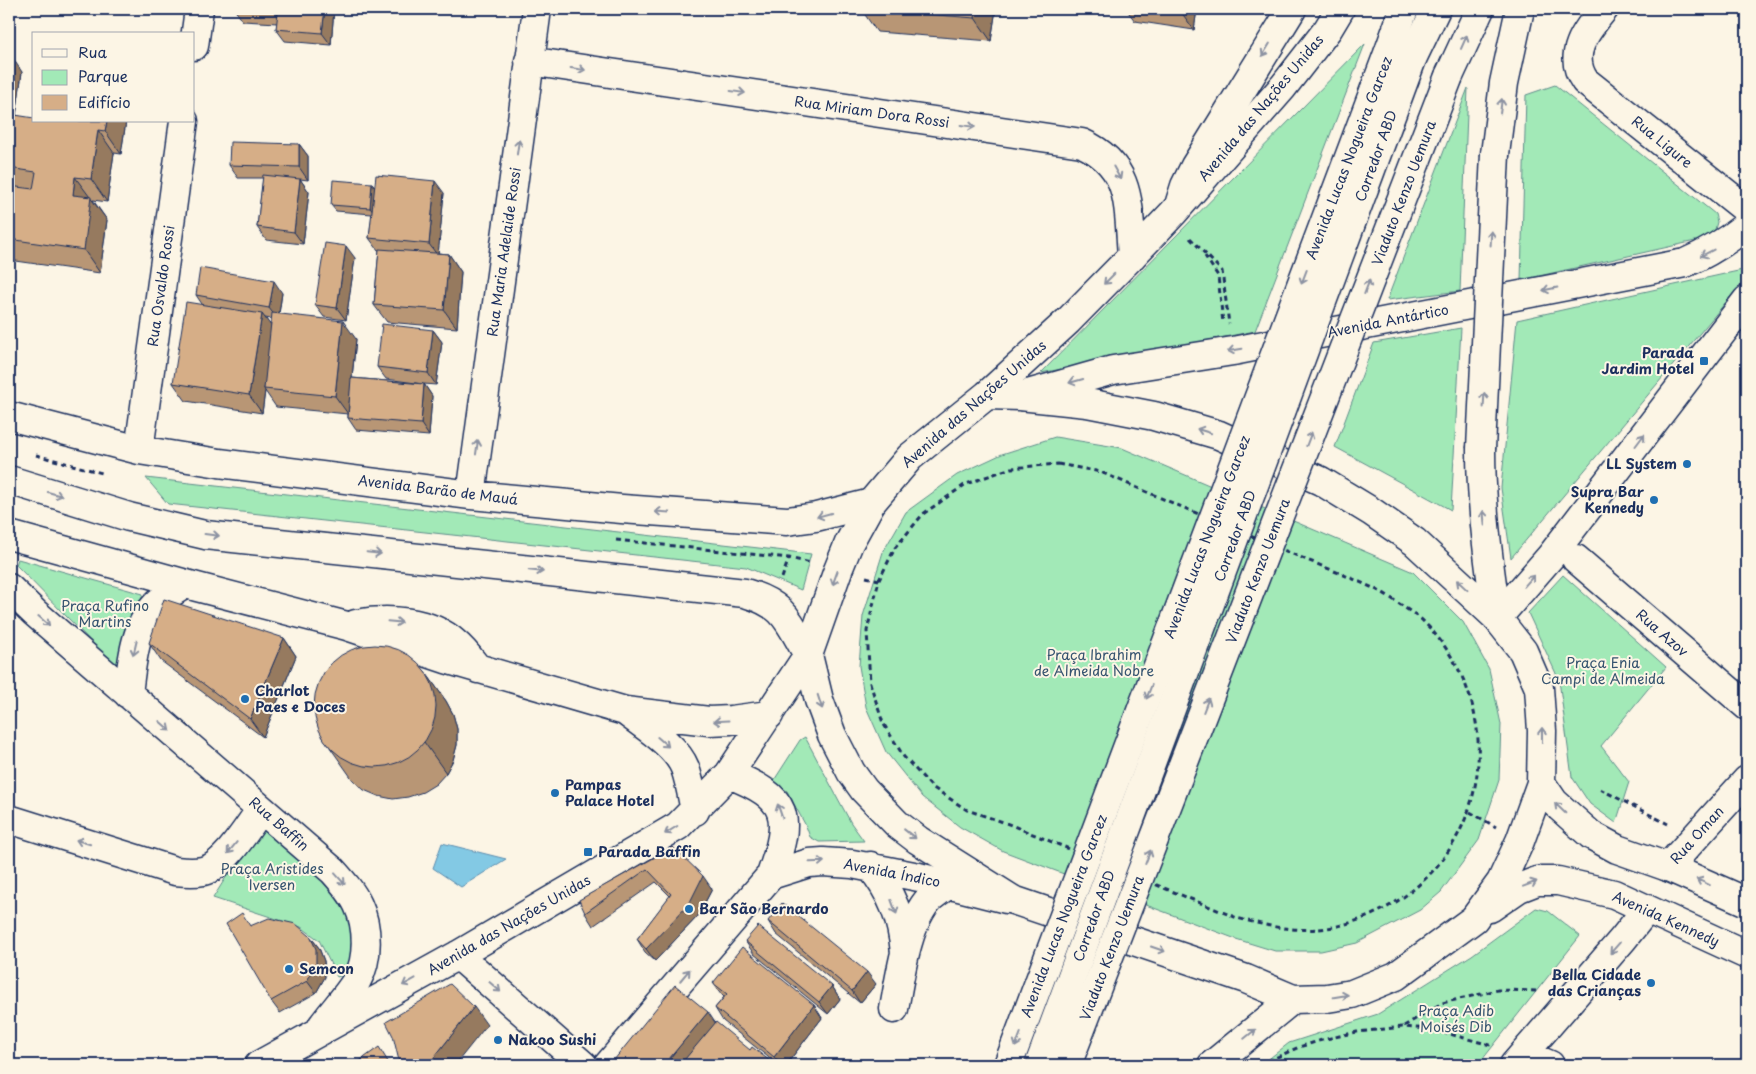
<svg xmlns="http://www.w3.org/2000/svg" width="1756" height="1074" viewBox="0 0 1756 1074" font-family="'Playpen Sans',sans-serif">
  <rect width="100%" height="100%" fill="#fcf5e5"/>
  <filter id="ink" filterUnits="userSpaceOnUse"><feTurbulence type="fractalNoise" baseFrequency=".02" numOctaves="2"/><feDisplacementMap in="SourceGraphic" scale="10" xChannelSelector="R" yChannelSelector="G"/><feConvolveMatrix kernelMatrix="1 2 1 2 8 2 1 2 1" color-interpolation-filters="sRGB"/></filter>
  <g filter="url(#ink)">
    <!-- green -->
    <path fill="#a2e9b7" stroke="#5e8c8a" d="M1365 44 1255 331 1041 373Z
      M1555 85 1715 214 1717 222 1713 237 1521 280 1526 95Z
      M1468 88 1460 291 1387 300Z
      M1747 269V277L1511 558 1501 488 1517 320Z
      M1461 328 1451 510 1335 447 1374 343Z
      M1055 437 1122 448 1413 572 1463 622 1489 669 1501 724 1499 780 1479 840 1441 892 1420 910 1357 943 1321 951H1275L1236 939 1003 851 960 827 922 797 886 752 866 707 859 666 863 616 883 552 906 512 957 475 1002 454Z
      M146 478 811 554 801 590 746 567 168 504Z
      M18 559 143 594 118 669 16 565Z
      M1563 575 1666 667 1601 746 1629 782 1616 823 1590 804 1572 777 1559 680 1528 613Z
      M805 737 851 823 864 841 819 842 810 837 806 826 787 791 773 782 800 740Z
      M264 817 323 870 356 924 350 972 337 977 319 940 301 927 213 898Z
      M1536 908 1548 911 1580 936 1478 1065H1261L1289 1043 1378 1014 1472 955Z"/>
    <!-- water -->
    <path fill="#83c9e4" stroke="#598bae" d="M442 843 506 859 461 887 433 868Z"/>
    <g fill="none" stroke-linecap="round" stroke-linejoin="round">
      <!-- minor casing -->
      <g stroke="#1b2f5e" stroke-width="31">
        <path id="minor" d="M1604 9C1587 30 1566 54 1585 81L1747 210
          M194 46 199 9
          M1412 59 1436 9
          M529 61 1082 143C1133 166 1128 207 1132 256
          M1180 202 1185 186 1195 166 1292 9
          M1021 396 1113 370 1233 351 1685 263C1709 253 1727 241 1747 225
          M9 416 139 450 219 463 471 495 622 509 787 521 816 517 871 503
          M139 450 184 121
          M9 480 129 517 205 535 745 593C786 605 788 621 808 655L729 774 678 826 458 955 259 1065
          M471 495 537 9
          M9 535 197 587 347 626 446 659 625 711 709 721 731 720 769 715
          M1576 559 1747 706
          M9 588 35 613 333 871C342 881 352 892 358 905 368 926 369 959 357 980 347 996 333 1011 322 1026
          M1497 618 1551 556 1747 300
          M356 624C387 618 430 620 455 643 464 650 471 660 478 669
          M128 694C132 662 134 625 159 602 167 595 176 590 185 584
          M625 711C644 726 676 745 685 768 690 782 692 796 695 811
          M729 774C790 798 792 816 771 875
          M9 819 175 871C184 872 194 873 203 871 225 866 248 827 261 809
          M870 866C892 893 902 919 905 953
          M1668 867 1747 780
          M458 955 583 1065
          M894 1009C900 977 907 922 930 898 936 893 943 888 949 884
          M1524 1054 1550 1065
          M608 1065 771 875 809 863 823 862 852 864 919 877 1006 899
          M1514 1065 1623 939 1646 910"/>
      </g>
      <!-- major casing -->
      <g stroke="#1b2f5e" stroke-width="31">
        <path id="major" d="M1389 51 1404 9
          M1449 76 1480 9
          M1495 154 1504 83 1520 9
          M987 395 1020 396 1087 403 1154 416 1219 435 1321 481 1372 512 1415 542 1497 618 1523 651 1539 688 1542 731 1541 783 1520 841 1501 882 1474 919 1396 976 1352 994 1327 998 1293 999 1246 979 1013 900 918 840 897 824 864 790 851 772 832 735 819 700 808 655 838 570 849 543 871 503 910 457 987 395 1068 321 1132 256 1174 212 1283 87 1328 29 1340 9
          M1481 449C1481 506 1488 561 1497 618
          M1541 783 1554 802 1591 835 1617 849 1668 867 1747 902
          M1490 908 1519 888 1537 881H1558L1614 894 1747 955
          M1212 1065 1293 999"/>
      </g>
      <!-- path -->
      <path stroke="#1b2f5e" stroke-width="3" stroke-dasharray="5 4" stroke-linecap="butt" d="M1190 238 1222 271 1229 324
        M1205 256 1218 276 1223 323
        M36 455 102 473
        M1058 464 1101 472C1167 501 1234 529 1300 557 1326 568 1353 578 1379 591 1388 595 1396 602 1404 607 1410 612 1419 616 1424 622 1525 724 1479 893 1338 926 1303 934 1270 927 1237 918L1006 823 967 810 932 787 904 757 883 723 870 683 867 631 879 580 895 548 923 514 966 484 1011 468Z
        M616 540 789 558 811 563
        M866 577 879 580
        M782 578 789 558
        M1600 789 1668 824
        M1470 812 1496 827
        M1404 1026 1442 1003 1498 990 1540 991
        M1260 1065 1299 1047 1322 1040 1357 1032 1402 1027 1431 1029 1494 1046"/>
      <!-- minor -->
      <use href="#minor" stroke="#fcf5e5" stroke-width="28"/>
      <!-- major -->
      <use href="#major" stroke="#fcf5e5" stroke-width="28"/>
      <!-- minor-bridge casing -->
      <g stroke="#1b2f5e" stroke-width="31" stroke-linecap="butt">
        <path id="minor-bridge" d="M1039 1065 1412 59"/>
      </g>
      <!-- major-bridge casing -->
      <g stroke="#1b2f5e" stroke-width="31" stroke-linecap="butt">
        <path id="major-bridge" d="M1481 449 1495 154
          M1008 1065 1389 51
          M1067 1065 1449 76"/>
      </g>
      <!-- minor-bridge -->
      <use href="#minor-bridge" stroke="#fcf5e5" stroke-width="28"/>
      <!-- major-bridge -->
      <use href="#major-bridge" stroke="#fcf5e5" stroke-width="28"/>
    </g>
    <!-- wall -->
    <path fill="#b89674" stroke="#1b2f5e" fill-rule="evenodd" d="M234 9H334L331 45 285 41 276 29 277 23 243 21Z
      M861 9H996L991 41 877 32Z
      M1126 9H1197L1194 30 1135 21Z
      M9 59 22 72 16 115 34 121H126L121 154 114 153 107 202 93 200 107 220 100 273 9 260V186L14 187 9 180Z
      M299 144 308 156V180L300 179 309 192 303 244 266 240 257 227 263 178H238L229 165Z
      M372 183 375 187 444 193 438 253 449 254 461 272 457 328 387 322 374 305 379 250H378L369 238 372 214 336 211 331 205Z
      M355 258 346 320 324 317 315 305Z
      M282 293 279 314 356 339 352 378 423 384 386 379 377 367 433 330 442 342 436 385 424 384 432 396 429 436 356 430 348 418V414L276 407 265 391 262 413 186 401 173 383 202 304 196 295ZM265 318 271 319V326Z
      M284 638 296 656 263 737 161 661 149 643Z
      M424 670 446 701 453 714 457 729V745L453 760 446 773 436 784 423 792 408 797 393 799 378 796 364 790 353 780 322 736Z
      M673 847 712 889 698 916 655 961 645 952 637 939 670 896 656 882 593 926 585 913Z
      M768 921 876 984 860 1003 776 934Z
      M250 926 310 936 319 948 324 961 325 977 316 993 280 1013 271 1001Z
      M745 941 832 986 840 999 828 1014 754 954Z
      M713 983 814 1005 822 1018 786 1065H778L723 1021 715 1008 724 997 722 995Z"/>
    <!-- shaded-wall -->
    <path fill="#967a5e" stroke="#1b2f5e" d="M325 9H334L331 45 322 33Z
      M976 9H996L991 41 975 18Z
      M1179 9H1197L1194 30Z
      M14 60 22 72 13 139 9 133V95Z
      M107 121H126L121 154 105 131Z
      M98 130 114 153 107 202 91 179Z
      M299 144 308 156V180L299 167Z
      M75 177 107 220 100 273 84 250 73 195Z
      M300 179 309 192 303 244 294 232Z
      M435 181 444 193 438 256 429 244Z
      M372 183 377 190 375 214 370 208Z
      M346 246 355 258 346 320 337 308Z
      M449 254 461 272 457 328 444 310Z
      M274 281 282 293 278 320 269 308Z
      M262 314 275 331 264 389 265 391 262 413 249 395Z
      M343 321 356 339 348 414 335 396Z
      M433 330 442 342 436 385 428 373Z
      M424 384 432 396 429 436 421 424Z
      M284 638 296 656 263 737 250 719Z
      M424 670 446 701 453 714 457 729V745L453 760 446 773 424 742Z
      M703 876 712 889 698 916 655 961 646 949Z
      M310 936 319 948 324 961 325 977 316 993 307 981Z
      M867 972 876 984 860 1003 852 991Z
      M832 986 840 999 828 1014 819 1002Z
      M814 1005 822 1018 786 1065H780L774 1057Z
      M474 1007 487 1025 455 1065H428Z
      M708 1012 720 1030 691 1065H664Z"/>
    <!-- building -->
    <path fill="#d6ae87" stroke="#1b2f5e" d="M240 9H325L322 33 276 29 278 12Z
      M861 9H976L975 18Z
      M9 59 14 60 9 95Z
      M9 114 34 118V121H107L105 131 98 130 91 179 75 177 73 195 91 197 84 250 9 239V186L33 189 36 172 9 168Z
      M230 142 299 144V167L229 165Z
      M263 175 300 179 294 232 257 227Z
      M376 175 435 181 429 244 369 238Z
      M333 180 372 183 370 208 331 205Z
      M325 243 346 246 337 308 315 305Z
      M379 249 449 254 444 310 374 305Z
      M200 268 274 281 269 308 196 295Z
      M186 302 262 314 249 395 173 383Z
      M272 313 343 321 335 396 264 389Z
      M382 324 433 330 428 373 377 367Z
      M351 378 424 384 421 424 348 418Z
      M164 599 284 638 250 719 149 643Z
      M314 706a61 61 0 1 1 122 0a61 61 0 1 1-122 0Z
      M673 847 703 876 689 904 646 949 637 939 671 894 647 869 585 913 579 900Z
      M782 903 867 972 852 991 768 921Z
      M242 913 250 926 269 918 296 924 310 936 316 949V964L307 981 271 1001 226 924Z
      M758 926 832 986 819 1002 745 941Z
      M742 947 814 1005 774 1057 715 1008 727 994 713 983Z
      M450 984 474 1007 428 1065H400L393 1036 386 1022Z
      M675 985 708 1012 664 1065H621L614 1060Z
      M716 1022 750 1050 752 1047 775 1065H680Z
      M379 1047 390 1065H354Z"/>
    <!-- one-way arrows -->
    <defs><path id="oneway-shaft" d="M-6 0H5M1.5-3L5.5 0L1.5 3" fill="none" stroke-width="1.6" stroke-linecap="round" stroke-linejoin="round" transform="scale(1.25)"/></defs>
    <g stroke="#8c92a2">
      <use href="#oneway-shaft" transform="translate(1464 42) rotate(-66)"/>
      <use href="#oneway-shaft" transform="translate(1266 50) rotate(121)"/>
      <use href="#oneway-shaft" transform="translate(578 69) rotate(8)"/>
      <use href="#oneway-shaft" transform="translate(738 92) rotate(8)"/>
      <use href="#oneway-shaft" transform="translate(1501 106) rotate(-83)"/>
      <use href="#oneway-shaft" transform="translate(968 126) rotate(8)"/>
      <use href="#oneway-shaft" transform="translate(518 147) rotate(-82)"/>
      <use href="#oneway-shaft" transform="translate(1117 173) rotate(61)"/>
      <use href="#oneway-shaft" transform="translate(1491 238) rotate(-87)"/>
      <use href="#oneway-shaft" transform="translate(1707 253) rotate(153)"/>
      <use href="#oneway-shaft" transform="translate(1304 277) rotate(111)"/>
      <use href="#oneway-shaft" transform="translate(1109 279) rotate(135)"/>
      <use href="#oneway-shaft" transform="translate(1367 287) rotate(-69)"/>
      <use href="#oneway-shaft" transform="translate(1550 289) rotate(169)"/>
      <use href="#oneway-shaft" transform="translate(1235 350) rotate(170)"/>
      <use href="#oneway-shaft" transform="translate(1076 381) rotate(164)"/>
      <use href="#oneway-shaft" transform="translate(1484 400) rotate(-87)"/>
      <use href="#oneway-shaft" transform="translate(1204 431) rotate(-163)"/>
      <use href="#oneway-shaft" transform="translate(1309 439) rotate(-69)"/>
      <use href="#oneway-shaft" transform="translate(1640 440) rotate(-53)"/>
      <use href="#oneway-shaft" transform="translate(477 447) rotate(-82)"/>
      <use href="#oneway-shaft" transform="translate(55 494) rotate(16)"/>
      <use href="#oneway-shaft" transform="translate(662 512) rotate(-176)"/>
      <use href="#oneway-shaft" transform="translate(824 515) rotate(165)"/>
      <use href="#oneway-shaft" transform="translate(1484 518) rotate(-95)"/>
      <use href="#oneway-shaft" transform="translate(212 535) rotate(7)"/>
      <use href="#oneway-shaft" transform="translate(374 553) rotate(6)"/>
      <use href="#oneway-shaft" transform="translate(536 571) rotate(6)"/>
      <use href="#oneway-shaft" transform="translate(835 578) rotate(110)"/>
      <use href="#oneway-shaft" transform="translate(1529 581) rotate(-49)"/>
      <use href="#oneway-shaft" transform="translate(1462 585) rotate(-137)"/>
      <use href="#oneway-shaft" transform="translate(44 621) rotate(41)"/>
      <use href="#oneway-shaft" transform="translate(395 622) rotate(5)"/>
      <use href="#oneway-shaft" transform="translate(135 648) rotate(103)"/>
      <use href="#oneway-shaft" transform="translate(1149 692) rotate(111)"/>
      <use href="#oneway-shaft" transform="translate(820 702) rotate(72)"/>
      <use href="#oneway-shaft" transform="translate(1206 705) rotate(-69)"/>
      <use href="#oneway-shaft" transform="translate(721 721) rotate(177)"/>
      <use href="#oneway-shaft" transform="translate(165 726) rotate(41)"/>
      <use href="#oneway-shaft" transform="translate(1542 735) rotate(-90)"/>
      <use href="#oneway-shaft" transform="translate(663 742) rotate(41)"/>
      <use href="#oneway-shaft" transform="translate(1560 808) rotate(-136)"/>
      <use href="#oneway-shaft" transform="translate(780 811) rotate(-109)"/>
      <use href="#oneway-shaft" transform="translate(671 830) rotate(148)"/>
      <use href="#oneway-shaft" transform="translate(910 834) rotate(38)"/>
      <use href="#oneway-shaft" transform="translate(83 842) rotate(-163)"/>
      <use href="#oneway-shaft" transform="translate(232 848) rotate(129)"/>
      <use href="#oneway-shaft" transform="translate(1148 857) rotate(-69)"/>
      <use href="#oneway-shaft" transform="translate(817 862) rotate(-2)"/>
      <use href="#oneway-shaft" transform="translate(340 879) rotate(48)"/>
      <use href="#oneway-shaft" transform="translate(1703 882) rotate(-156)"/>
      <use href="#oneway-shaft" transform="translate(1530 884) rotate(-21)"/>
      <use href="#oneway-shaft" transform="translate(894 907) rotate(69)"/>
      <use href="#oneway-shaft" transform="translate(1615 948) rotate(131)"/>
      <use href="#oneway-shaft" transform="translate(1158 949) rotate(19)"/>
      <use href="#oneway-shaft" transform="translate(685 975) rotate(-50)"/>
      <use href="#oneway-shaft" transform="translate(409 982) rotate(151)"/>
      <use href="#oneway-shaft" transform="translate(495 987) rotate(41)"/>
      <use href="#oneway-shaft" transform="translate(1341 996) rotate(-10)"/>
      <use href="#oneway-shaft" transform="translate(1250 1034) rotate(-39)"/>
      <use href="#oneway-shaft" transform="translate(1018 1040) rotate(111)"/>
    </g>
  </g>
  <!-- markers -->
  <g fill="#1f6fb2" stroke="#fcf5e5" stroke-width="2">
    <rect x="1699" y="356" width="10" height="10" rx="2.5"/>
    <circle cx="1687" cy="464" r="5"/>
    <circle cx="1654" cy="500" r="5"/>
    <circle cx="245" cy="699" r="5"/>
    <circle cx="555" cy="793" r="5"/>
    <rect x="583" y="847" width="10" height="10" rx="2.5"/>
    <circle cx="689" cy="909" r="5"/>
    <circle cx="289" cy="969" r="5"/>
    <circle cx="1651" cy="983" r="5"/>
    <circle cx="498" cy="1040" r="5"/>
  </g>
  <g text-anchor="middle" stroke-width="4" stroke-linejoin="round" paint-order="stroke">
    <!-- street labels -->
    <g font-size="14" fill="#1b2f5e" stroke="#fcf5e5">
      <text transform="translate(1261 108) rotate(-50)" y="5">Avenida das Nações Unidas</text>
      <text transform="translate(872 112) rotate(8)" y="5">Rua Miriam Dora Rossi</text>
      <text transform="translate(1662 142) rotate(39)" y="5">Rua Ligure</text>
      <text transform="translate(1376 156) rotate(-70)" y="5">Corredor ABD</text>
      <text transform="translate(1349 158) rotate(-69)" y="5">Avenida Lucas Nogueira Garcez</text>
      <text transform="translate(1404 193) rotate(-69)" y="5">Viaduto Kenzo Uemura</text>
      <text transform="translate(504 252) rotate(-82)" y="5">Rua Maria Adelaide Rossi</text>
      <text transform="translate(161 286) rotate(-82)" y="5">Rua Osvaldo Rossi</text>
      <text transform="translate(1388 321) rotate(-11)" y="5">Avenida Antártico</text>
      <text transform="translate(974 404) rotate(-41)" y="5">Avenida das Nações Unidas</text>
      <text transform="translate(438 490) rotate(7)" y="5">Avenida Barão de Mauá</text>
      <text transform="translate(1235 536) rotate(-70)" y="5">Corredor ABD</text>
      <text transform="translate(1207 537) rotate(-69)" y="5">Avenida Lucas Nogueira Garcez</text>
      <text transform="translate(1258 571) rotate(-69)" y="5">Viaduto Kenzo Uemura</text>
      <text transform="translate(1662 633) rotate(41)" y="5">Rua Azov</text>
      <text transform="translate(279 824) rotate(41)" y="5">Rua Baffin</text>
      <text transform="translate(1697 835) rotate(-48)" y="5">Rua Oman</text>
      <text transform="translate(892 873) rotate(11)" y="5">Avenida Índico</text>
      <text transform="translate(1064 916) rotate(-69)" y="5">Avenida Lucas Nogueira Garcez</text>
      <text transform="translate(1094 916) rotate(-70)" y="5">Corredor ABD</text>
      <text transform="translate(1666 919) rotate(24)" y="5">Avenida Kennedy</text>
      <text transform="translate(509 925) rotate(-30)" y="5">Avenida das Nações Unidas</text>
      <text transform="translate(1112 948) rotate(-69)" y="5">Viaduto Kenzo Uemura</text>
    </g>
    <!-- poi labels -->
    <g font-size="14" font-weight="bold" fill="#1b2f5e" stroke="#fcf5e5" text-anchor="start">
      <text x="1694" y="358" text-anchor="end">Parada<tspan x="1694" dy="16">Jardim Hotel</tspan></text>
      <text x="1677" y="469" text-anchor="end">LL System</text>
      <text x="1644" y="497" text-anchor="end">Supra Bar<tspan x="1644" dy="16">Kennedy</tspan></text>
      <text x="255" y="696">Charlot<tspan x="255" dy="16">Paes e Doces</tspan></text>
      <text x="565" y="790">Pampas<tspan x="565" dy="16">Palace Hotel</tspan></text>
      <text x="598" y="857">Parada Baffin</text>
      <text x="699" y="914">Bar São Bernardo</text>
      <text x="299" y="974">Semcon</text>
      <text x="1641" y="980" text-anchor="end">Bella Cidade<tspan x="1641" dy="16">das Crianças</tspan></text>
      <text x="508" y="1045">Nakoo Sushi</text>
    </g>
    <!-- park labels -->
    <g font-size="14" fill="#365470" stroke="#fcf5e5">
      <text x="105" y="611">Praça Rufino<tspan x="105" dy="16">Martins</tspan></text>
      <text x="1094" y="660">Praça Ibrahim<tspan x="1094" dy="16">de Almeida Nobre</tspan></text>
      <text x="1603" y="668">Praça Enia<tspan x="1603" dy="16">Campi de Almeida</tspan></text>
      <text x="272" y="874">Praça Aristides<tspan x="272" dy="16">Iversen</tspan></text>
      <text x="1456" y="1016">Praça Adib<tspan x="1456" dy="16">Moisés Dib</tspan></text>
    </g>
  </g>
  <!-- margin -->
  <rect width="1756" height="1074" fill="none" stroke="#fcf5e5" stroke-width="30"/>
  <rect x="15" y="15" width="1726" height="1044" fill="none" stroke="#1b2f5e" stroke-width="2" filter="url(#ink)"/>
  <!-- legend -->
  <rect x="32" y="32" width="162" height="90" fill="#fcf5e5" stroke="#a2a6af"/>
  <rect x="42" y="49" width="25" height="8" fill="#fcf5e5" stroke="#a2a6af"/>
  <text x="78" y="58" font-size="15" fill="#1b2f5e">Rua</text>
  <rect x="42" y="70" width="25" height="15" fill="#a2e9b7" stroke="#a2a6af"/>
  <text x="78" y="82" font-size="15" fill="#1b2f5e">Parque</text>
  <rect x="42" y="95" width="25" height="15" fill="#d6ae87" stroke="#a2a6af"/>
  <text x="78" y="108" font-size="15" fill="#1b2f5e">Edifício</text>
</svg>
